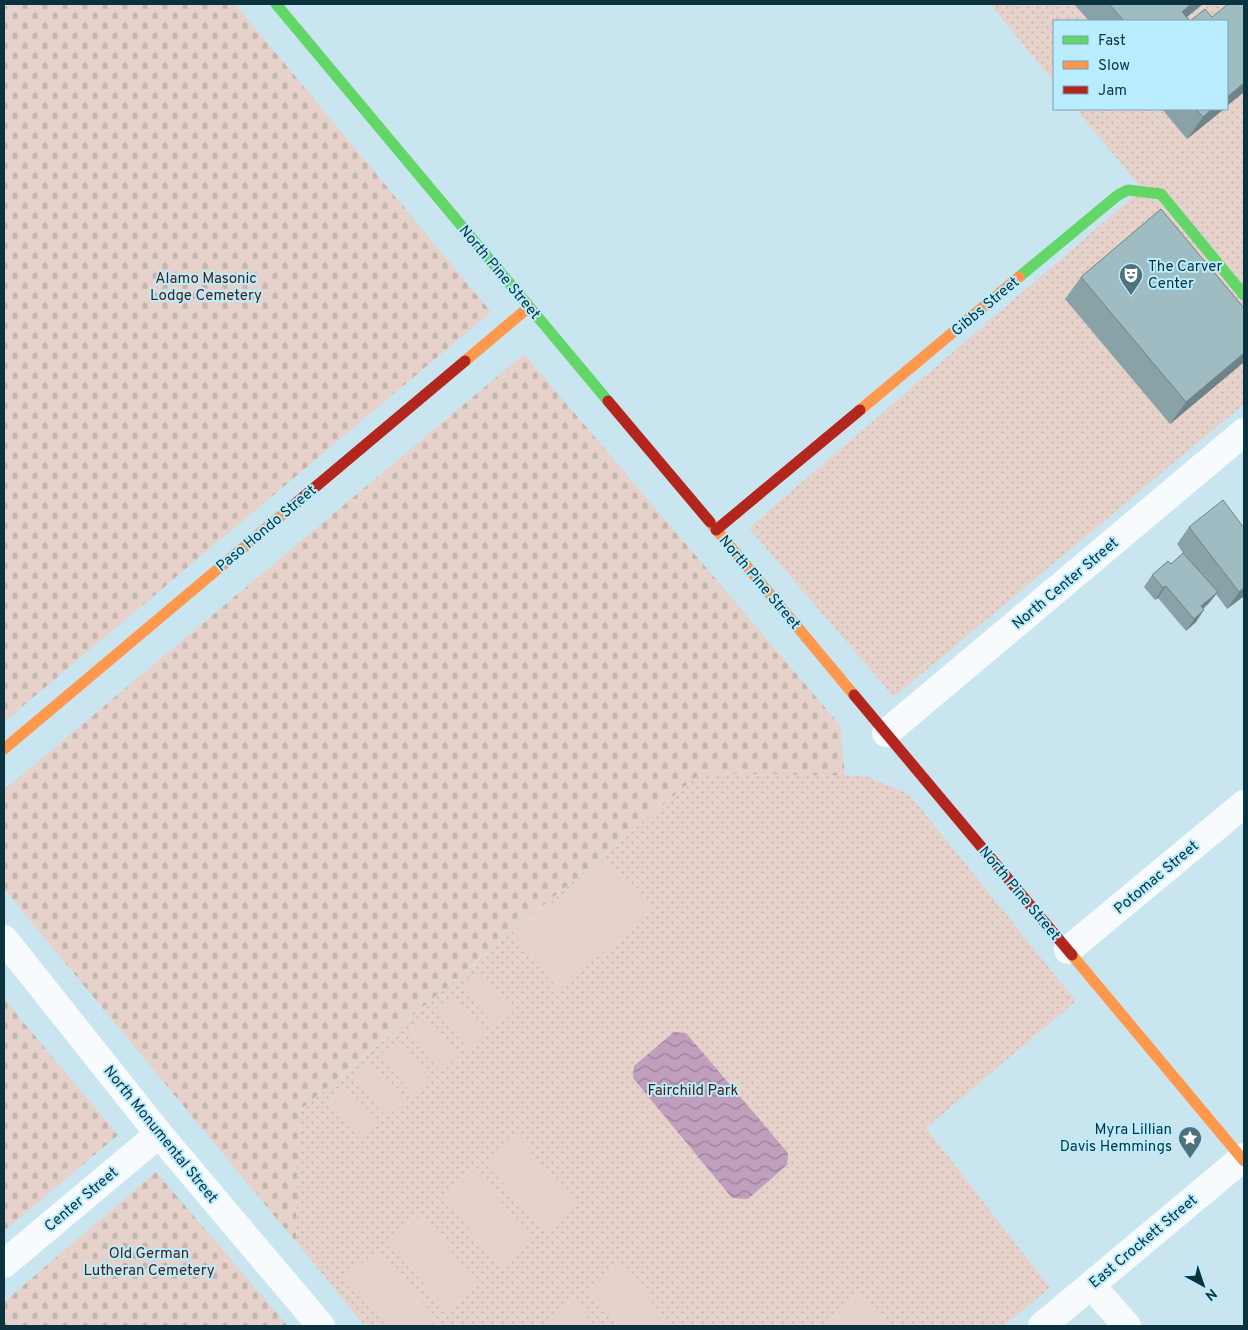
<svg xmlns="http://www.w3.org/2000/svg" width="1248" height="1330" viewBox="0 0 1248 1330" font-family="Overpass,sans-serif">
  <defs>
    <pattern id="cemetery-stones" width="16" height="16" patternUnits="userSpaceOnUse" patternTransform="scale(1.25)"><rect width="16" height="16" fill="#e6d2cb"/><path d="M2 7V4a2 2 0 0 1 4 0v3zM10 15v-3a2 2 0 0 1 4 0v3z" fill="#c4b5af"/></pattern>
    <pattern id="park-dots" width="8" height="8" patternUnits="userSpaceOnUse" patternTransform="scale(1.25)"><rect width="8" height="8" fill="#e6d2cb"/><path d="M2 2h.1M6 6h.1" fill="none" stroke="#c4b5af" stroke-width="1.8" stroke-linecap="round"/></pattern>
    <pattern id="water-waves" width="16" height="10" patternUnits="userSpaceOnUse" patternTransform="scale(1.25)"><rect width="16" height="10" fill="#c09ebc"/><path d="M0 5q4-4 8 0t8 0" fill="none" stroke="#9a819a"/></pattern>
  </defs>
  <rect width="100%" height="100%" fill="#c9e5f0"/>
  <!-- cemetery -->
  <path fill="url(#cemetery-stones)" d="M11 4H235L491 312 4 722V7Z
    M524 354 840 725 845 776 701 773 299 1111 296 1242 4 889V790Z
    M4 999 118 1135 4 1231Z
    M156 1172 288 1326H4V1302Z"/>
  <!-- park -->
  <path fill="url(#park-dots)" d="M990 4H1244V404L894 697 749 528 1142 189 1076 109H1227V21H1054V82Z
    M701 773 866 776 909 794 1076 1001 926 1128 1050 1288 1003 1326H365L296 1242 299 1112Z"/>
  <!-- pitch -->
  <path fill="#e6d2cb" d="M607 858 652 912 558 989 514 935Z
    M480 973 513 1013 495 1027 462 987Z
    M453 995 486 1035 468 1049 435 1009Z
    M426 1018 458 1058 441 1072 408 1032Z
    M397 1041 430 1080 413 1095 380 1055Z
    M371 1063 404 1103 386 1117 353 1078Z
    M344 1086 377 1126 360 1140 327 1101Z
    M517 1135 576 1205 544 1232 485 1162Z
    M475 1170 533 1240 501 1267 443 1198Z
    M420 1215 479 1284 447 1311 388 1242Z
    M378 1250 437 1319 429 1326H387L346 1277Z
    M619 1263 672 1326H617L587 1290Z
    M858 1292 887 1326H832L826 1319Z
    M573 1301 595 1326H543Z"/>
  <!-- water -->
  <path fill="url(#water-waves)" d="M674 1032 686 1033 788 1153 787 1165 748 1199 732 1198 633 1078 634 1066Z"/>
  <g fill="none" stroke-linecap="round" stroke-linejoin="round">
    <!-- street -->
    <path stroke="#f7fbfd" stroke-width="28" d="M886 733 1244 432
      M4 939 159 1134 321 1326
      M1068 950 1244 804
      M4 1264 159 1134
      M1091 1285 1127 1326
      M1042 1326 1244 1157"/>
    <!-- fast -->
    <path stroke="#63d668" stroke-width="11" d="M276 4 608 401
      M1019 277 1118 195 1128 190 1161 194 1244 295"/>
    <!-- slow -->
    <path stroke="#ff974d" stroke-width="11" d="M465 361 529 307
      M860 410 1019 277
      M710 522 854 695
      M4 749 295 504
      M1072 955 1244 1161"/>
    <!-- jam -->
    <path stroke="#b3261e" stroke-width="11" d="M608 401 710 522
      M295 504 465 361
      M716 530 860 410
      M854 695 1072 955"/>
  </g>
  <!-- wall -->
  <path fill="#88a2a7" d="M1076 4H1203L1186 17 1190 21H1089L1075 5Z
    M1162 109H1224L1187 139Z
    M1081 277 1244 362 1170 424 1065 299Z
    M1189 527 1244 596 1227 609 1216 594 1209 603 1203 609 1196 622 1186 631 1158 598 1155 600 1144 587 1152 575 1171 564 1183 553 1177 544Z"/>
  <!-- shaded-wall -->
  <path fill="#6f8488" d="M1191 4H1203L1182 21V12Z
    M1244 83V92L1227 106V97Z
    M1212 109H1224L1187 139 1203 117Z
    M1244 353V362L1170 424 1186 402Z
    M1166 586 1158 598 1155 600 1163 588Z
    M1244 588V596L1227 609 1239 592Z
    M1218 592 1209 603 1193 618 1201 606Z
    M1204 610 1196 622 1186 631 1194 619Z"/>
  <!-- building -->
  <path fill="#9ebcc2" stroke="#6f8488" d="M1109 4H1191L1182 12 1190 21H1124Z
    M1228 4H1244V83L1227 97V21H1190L1205 9 1212 17Z
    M1196 109H1212L1203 117Z
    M1161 209 1244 308V353L1186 402 1081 277Z
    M1223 500 1244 528V588L1239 592 1189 527Z
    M1183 553 1218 592 1201 606 1204 610 1194 619 1166 586 1163 588 1152 575 1168 561 1171 564Z"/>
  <!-- icons -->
  <defs>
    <g id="theatre-pin" transform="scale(1.25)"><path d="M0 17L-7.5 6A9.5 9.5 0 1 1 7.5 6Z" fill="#4e717d" stroke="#baecff"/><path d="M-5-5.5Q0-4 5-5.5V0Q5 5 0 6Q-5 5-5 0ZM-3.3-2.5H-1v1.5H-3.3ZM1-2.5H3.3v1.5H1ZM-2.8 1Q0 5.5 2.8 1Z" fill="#fff"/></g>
    <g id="sight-pin" transform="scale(1.25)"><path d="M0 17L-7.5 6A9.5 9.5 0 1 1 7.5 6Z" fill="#4e717d" stroke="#baecff"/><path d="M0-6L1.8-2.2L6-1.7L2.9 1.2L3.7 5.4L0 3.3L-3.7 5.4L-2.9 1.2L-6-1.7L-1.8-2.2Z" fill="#fff"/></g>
  </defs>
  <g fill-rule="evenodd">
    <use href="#theatre-pin" x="1131" y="275"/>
    <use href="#sight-pin" x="1190" y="1138"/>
  </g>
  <g text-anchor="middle" stroke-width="4" stroke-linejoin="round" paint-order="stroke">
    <!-- poi labels -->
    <g font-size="15" fill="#0b333f" stroke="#baecff" text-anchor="start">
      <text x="1148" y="271">The Carver<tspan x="1148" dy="17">Center</tspan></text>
      <text x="1172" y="1134" text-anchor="end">Myra Lillian<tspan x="1172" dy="17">Davis Hemmings</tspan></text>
    </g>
    <!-- street labels -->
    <g font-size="15" fill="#0b333f" stroke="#baecff">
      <text transform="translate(500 272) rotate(50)" y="5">North Pine Street</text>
      <text transform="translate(985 306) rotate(-40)" y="5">Gibbs Street</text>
      <text transform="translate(266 528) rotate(-40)" y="5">Paso Hondo Street</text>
      <text transform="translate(760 582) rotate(50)" y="5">North Pine Street</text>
      <text transform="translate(1065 583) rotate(-40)" y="5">North Center Street</text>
      <text transform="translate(1156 877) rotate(-40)" y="5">Potomac Street</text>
      <text transform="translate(1020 893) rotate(50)" y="5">North Pine Street</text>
      <text transform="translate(161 1134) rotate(51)" y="5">North Monumental Street</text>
      <text transform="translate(81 1199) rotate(-40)" y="5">Center Street</text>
      <text transform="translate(1143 1241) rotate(-40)" y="5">East Crockett Street</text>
    </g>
    <!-- park labels -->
    <g font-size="15" fill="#4a1f0d" stroke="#baecff">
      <text x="206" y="283">Alamo Masonic<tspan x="206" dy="17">Lodge Cemetery</tspan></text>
      <text x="693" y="1095">Fairchild Park</text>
      <text x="149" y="1258">Old German<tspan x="149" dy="17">Lutheran Cemetery</tspan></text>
    </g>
  </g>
  <!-- border -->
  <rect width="1248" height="1330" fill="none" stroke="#0b333f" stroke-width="10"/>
  <!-- legend -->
  <rect x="1053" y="20" width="175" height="90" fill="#baecff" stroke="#74a2b2"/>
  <rect x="1063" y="36" width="25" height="8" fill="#63d668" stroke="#74a2b2"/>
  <text x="1098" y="45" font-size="15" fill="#0b333f">Fast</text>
  <rect x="1063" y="61" width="25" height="8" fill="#ff974d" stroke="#74a2b2"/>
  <text x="1098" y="70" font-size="15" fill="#0b333f">Slow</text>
  <rect x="1063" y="86" width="25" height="8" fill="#b3261e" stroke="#74a2b2"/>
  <text x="1098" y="95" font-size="15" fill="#0b333f">Jam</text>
  <!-- north arrow -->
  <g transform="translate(1203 1285) rotate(140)" stroke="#baecff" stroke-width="4" paint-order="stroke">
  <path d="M0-4L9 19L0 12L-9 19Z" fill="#0b333f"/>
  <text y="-8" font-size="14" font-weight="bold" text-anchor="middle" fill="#0b333f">N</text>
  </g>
</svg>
